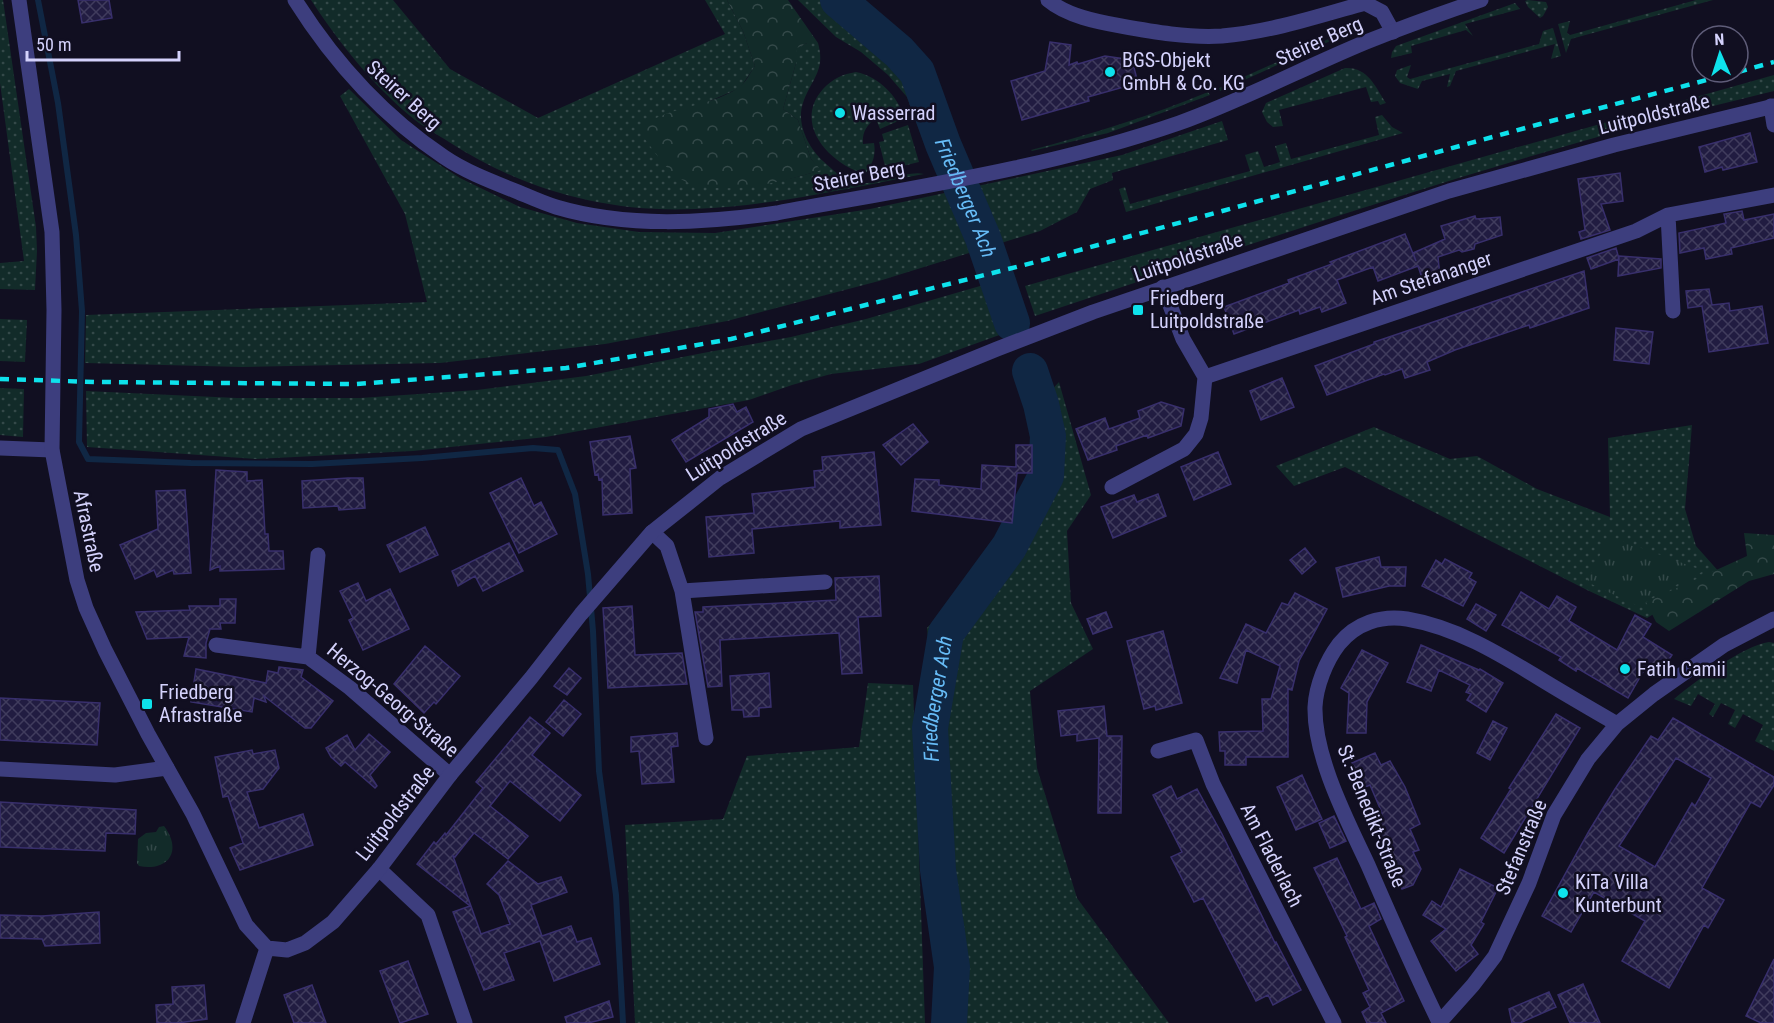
<svg xmlns="http://www.w3.org/2000/svg" width="1774" height="1023" viewBox="0 0 1774 1023" font-family="'Roboto Condensed',sans-serif">
  <defs>
    <pattern id="grass-dots" width="8" height="8" patternUnits="userSpaceOnUse" patternTransform="scale(1.5)"><rect width="8" height="8" fill="#122b29"/><path d="M2 2h.1M6 6h.1" fill="none" stroke="#344949" stroke-width="1.8" stroke-linecap="round"/></pattern>
    <pattern id="forest-crowns" width="20" height="18" patternUnits="userSpaceOnUse" patternTransform="scale(1.5)"><rect width="20" height="18" fill="#122b29"/><path d="M2 6a3 3 0 1 1 6 0M12 15a3 3 0 1 1 6 0" fill="none" stroke="#344949"/></pattern>
    <pattern id="park-tufts" width="24" height="20" patternUnits="userSpaceOnUse" patternTransform="scale(1.5)"><rect width="24" height="20" fill="#122b29"/><path d="M3 7l-1-3M5 7V3M7 7l1-3M15 17l-1-3M17 17v-4M19 17l1-3" fill="none" stroke="#344949"/></pattern>
    <pattern id="building-cross-hatch" width="8" height="8" patternUnits="userSpaceOnUse" patternTransform="scale(1.5)"><rect width="8" height="8" fill="#211c41"/><path d="M0 0l8 8M0 8l8-8" fill="none" stroke="#403c5d"/></pattern>
  </defs>
  <rect width="100%" height="100%" fill="#110f21"/>
  <!-- grass -->
  <path fill="url(#grass-dots)" d="M0 0H3L36 227 37 251 35 290 0 289V263L24 261 0 83Z
    M311 0H393L450 69 538 118 725 34 705 0H727L743 31 755 66 740 88 703 104 717 188C752 185 787 182 820 170L811 159 798 120 783 109 796 63V48L807 43H818C826 71 811 79 803 103 796 123 808 147 823 161 833 170 843 180 857 183 879 186 905 170 924 174 849 188 772 206 695 209 607 213 523 190 449 142 438 135 425 128 415 120 373 86 340 44 311 0Z
    M798 0H828L907 69 938 142 926 148 907 97 888 75 861 52 836 37Z
    M1528 0 1546 2 1548 7 1543 16 1540 18 1528 7 1525 1Z
    M1696 0H1713L1571 39 1566 53 1558 24 1570 21 1567 33 1570 35Z
    M1515 3 1520 9 1465 24 1473 36 1466 30 1411 46 1412 53 1391 58 1392 52 1396 46Z
    M1362 24 1357 29 1220 91 1219 88Z
    M1553 28 1561 56 1551 59 1555 44 1456 71 1450 86 1447 87 1450 74 1422 81 1418 89 1400 83 1395 76 1397 70 1411 65 1407 77 1410 79 1539 44 1543 31Z
    M1345 68C1368 67 1375 86 1386 103L1380 105 1378 101 1371 102 1366 87 1279 110 1283 126 1273 127 1267 122 1262 112 1266 103Z
    M856 72C880 77 897 96 905 118L880 129 876 119C866 125 862 133 863 144L874 143C876 155 873 164 865 174 830 164 792 124 823 89 832 79 843 74 856 72Z
    M1774 75V91C1523 151 1279 235 1035 316L1025 286Z
    M349 89 401 140 460 178 520 207 577 223 639 232 715 233 870 209 1122 155 1222 121 1228 140 1112 173 1113 180 1090 189 1077 212 1040 231 879 281 727 321 605 344 440 363 242 367 85 363 86 315 427 302 405 214 340 96Z
    M1208 92 1210 95 1108 133 1032 151 1031 150C1092 134 1150 116 1208 92Z
    M1382 115 1392 127 1403 133 1126 212 1119 189 1125 187 1130 204 1250 171 1245 155 1258 151 1264 167 1280 162 1275 146 1286 143 1291 159 1379 135 1375 117Z
    M908 125 919 162 886 170 879 142 884 141 882 134Z
    M987 284 1005 333 919 364 831 374 792 385 749 400 546 437 413 451 256 459 87 447 86 391 237 398H360L477 390 586 376 703 353 791 337 866 319Z
    M0 319 27 320 25 362 0 361Z
    M1059 382 1091 495 1067 531 1071 603 1093 649 1030 691 1037 768 1077 898 1169 1023H959L927 628 987 561 1036 476 1027 416Z
    M0 388 24 389 23 437 0 435Z
    M1692 425 1685 509 1696 546 1721 574 1647 618 1587 590 1345 467 1294 486 1276 466 1374 427 1450 459 1477 456 1537 489 1610 517 1608 438Z
    M1769 642 1774 643V751L1755 741 1763 725 1743 714 1735 728 1728 724 1735 710 1721 703 1713 717 1709 714 1715 704 1698 694 1691 706 1674 699C1693 683 1744 645 1769 642Z
    M868 683 913 685 925 1023H635L625 825 723 819 747 756 859 747Z"/>
  <!-- forest -->
  <path fill="url(#forest-crowns)" d="M727 0H788L818 43H807L797 48 796 63 783 109 798 120 811 159 821 170C785 182 709 201 676 176 664 167 648 142 638 130 663 106 709 108 738 88 745 84 750 73 755 66L743 31Z
    M1744 533 1774 535V574L1749 581 1669 631 1656 622 1646 602 1747 556Z"/>
  <!-- park -->
  <path fill="url(#park-tufts)" d="M1609 536 1704 571 1636 605 1587 582Z
    M164 826C183 851 168 872 139 866L137 863 138 839 146 833 156 832 159 827Z"/>
  <g fill="none" stroke-linecap="round" stroke-linejoin="round">
    <!-- stream -->
    <path stroke="#102744" stroke-width="6" d="M38 0 58 103 76 235 82 311 79 442 88 459 191 463 312 464 422 458 533 448 558 450 575 494 588 574 593 631 599 771 616 895 623 1023"/>
    <!-- river -->
    <g stroke="#102744" stroke-width="36">
      <path id="s1" d="M838 0 899 52 917 72 943 144 983 238 1012 323"/>
      <path id="s2" d="M949 1023 952 967 938 870 930 728 946 633 1009 547 1046 476 1048 436 1041 404 1030 371"/>
    </g>
  </g>
  <!-- building -->
  <path fill="url(#building-cross-hatch)" stroke="#382f6c" stroke-width="1.5" fill-rule="evenodd" d="M78 0H109L112 18 82 23Z
    M1050 42 1071 45 1069 65 1077 62 1078 64 1105 56 1132 60 1138 83 1088 97 1089 101 1022 120 1011 81 1045 71Z
    M1750 133 1757 162 1723 170 1722 167 1705 172 1699 147Z
    M1620 173 1623 201 1601 204 1610 230 1581 239 1579 232 1585 230 1578 179Z
    M1742 211 1744 220 1774 214V238L1731 248 1732 254 1706 259 1704 248 1680 253 1679 233 1726 223 1724 214Z
    M1475 216 1476 219 1500 217 1502 235 1475 244 1474 249 1462 252 1459 250 1438 257 1440 276 1423 281 1418 266 1378 281 1373 267 1337 280 1346 303 1322 312 1320 307 1300 314 1299 310 1234 334 1224 307 1289 283 1288 280 1332 264 1330 262 1405 234 1416 261 1413 253 1445 239 1441 226Z
    M1616 248 1619 259 1591 269 1587 258Z
    M1619 256 1661 259V268L1618 276Z
    M1584 271 1589 308 1530 328 1529 325 1455 350 1427 362 1430 370 1405 378 1402 369 1385 375 1384 374 1327 395 1315 366 1374 344V342Z
    M1709 289 1712 305 1729 303 1730 311 1762 306 1768 343 1709 352 1702 306 1688 308 1686 291Z
    M1616 328 1653 332 1649 364 1614 360Z
    M1282 378 1294 407 1261 420 1250 391Z
    M1161 402 1184 409 1181 426 1148 438 1147 435 1116 446 1117 450 1088 460 1076 429 1105 418 1109 429 1140 418 1138 411Z
    M733 404 737 412 746 407 753 422 686 462 672 440 709 417V409Z
    M913 424 928 442 901 465 883 445Z
    M630 436 636 468 630 469 632 513 603 515 602 479 599 480 598 474 595 475 590 442Z
    M1016 445H1032V473H1017L1012 523 912 511 915 479 939 480V485L981 489 982 465 1016 467Z
    M874 452 881 525 840 528V521L752 529 754 553 709 557 706 517 754 513 752 494 815 487 814 471 823 470 822 457Z
    M1218 452 1231 484 1194 500 1181 467Z
    M216 470 247 472V481L262 480 265 534H268L269 551H283L284 569 220 571V566L210 570Z
    M348 478H363L365 508 339 510 338 506 303 508 302 481Z
    M521 478 534 506 541 502 557 534 519 553 490 493Z
    M185 490 191 573 174 574 173 570 157 577 154 570 135 579 120 545 158 529 156 491Z
    M1158 494 1166 516 1113 538 1101 507 1134 495 1137 502Z
    M425 527 438 555 400 572 387 545Z
    M509 543 523 571 483 591 475 576 458 586 452 571Z
    M1305 548 1316 562 1302 574 1290 560Z
    M1379 557 1381 567H1406L1405 586H1389L1343 597 1336 568Z
    M1445 559 1472 573 1469 578 1476 582 1463 606 1422 586 1436 560 1442 564Z
    M879 576 881 616 858 617 862 673 842 674 839 633 720 640 722 686 708 687 695 612H703V607L836 600 835 578Z
    M358 583 366 601 390 589 409 629 363 650 349 620 353 618 340 591Z
    M1521 592 1549 609 1557 596 1576 607 1569 621 1617 650 1635 615 1651 624 1643 637 1672 655 1660 673 1647 665 1628 698 1577 668 1576 671 1559 660 1561 657 1502 625Z
    M1295 593 1327 609 1299 661 1292 690 1288 689V757H1246V765H1225V751H1220L1219 732 1263 731 1262 699H1271L1280 666 1246 650 1237 683 1220 678 1246 624 1266 633 1282 603 1288 605Z
    M220 599H236L235 623H220L221 629H210L206 643V658L184 656 189 637 147 639 136 612 190 610 189 606H220Z
    M1476 604 1496 615 1486 631 1467 619Z
    M632 606 635 655 682 653 687 684 608 688 603 608Z
    M1106 612 1112 627 1093 634 1087 619Z
    M1163 631 1182 703 1156 710 1155 706 1144 709 1127 641Z
    M1421 645 1479 670 1480 669 1503 683 1486 712 1467 700 1471 694 1466 692 1470 685 1439 670 1431 691 1407 682Z
    M425 646 460 676 436 704 434 702 424 713 394 684Z
    M1362 650 1388 663 1367 702 1366 733H1347L1349 693 1341 688Z
    M279 667 303 670 301 677 333 701 311 728H305L264 696 266 702 254 698 252 712 191 702 196 669 266 683 268 671 278 673Z
    M569 668 581 678 567 695 554 686Z
    M769 673 771 707 759 708V716L744 717 743 710H732L730 676Z
    M0 698 100 703 97 745 0 740Z
    M564 700 581 714 563 736 546 722Z
    M1104 706 1107 736H1122L1121 813H1098L1099 738 1077 741V734L1061 736 1058 711Z
    M1556 714 1580 728 1504 853 1481 838 1511 789 1509 788Z
    M530 717 550 733 532 755 581 795 560 821 510 781 490 806 528 836 508 859 474 833 455 857 453 856 481 934 510 924 499 895 487 884 508 861 538 884 561 877 567 892 531 905 542 936 571 926 577 942 591 938 600 964 554 981 540 941 504 953 514 980 484 990 453 912 470 906 417 864 434 842 436 844 445 833 446 835 483 788 476 782Z
    M1673 718 1774 777V785L1760 807 1751 802 1702 888 1724 900 1708 928 1704 925 1669 988 1622 961 1645 921 1594 892 1571 932 1542 916 1589 831 1615 789 1651 736 1658 740ZM1676 758 1711 778 1695 806 1692 803 1655 867 1619 846Z
    M1493 721 1507 728 1490 760 1477 753Z
    M677 733 678 746 671 747 674 782 642 784 639 751 631 752V737Z
    M369 734 390 752 370 775 377 786 375 788 345 762 341 766 331 757 326 748 347 735 355 750Z
    M252 750 253 754 275 750 279 768 263 789 247 792 259 828 303 814 313 845 240 870 230 848 243 843 228 796 223 797 215 757Z
    M1375 753 1381 765 1390 761 1405 787 1420 824 1410 829 1419 850 1413 852 1421 869 1413 885 1402 889 1370 818 1382 813 1370 785 1363 788 1352 763Z
    M1302 775 1322 819 1296 830 1277 787Z
    M1171 786 1177 799 1197 789 1222 834 1275 943 1276 942 1301 990 1273 1005 1268 995 1256 1001 1203 898 1194 902 1171 857 1182 852 1153 795Z
    M0 802 136 810 135 834 106 833 105 851 0 847Z
    M1334 816 1346 841 1330 848 1319 823Z
    M1337 858 1361 909 1374 903 1381 919 1369 926 1404 1001 1381 1013 1386 1023H1367L1362 1012 1370 1007 1363 993 1369 990 1345 937 1347 936 1314 868Z
    M1460 869 1498 888 1481 922 1484 924 1471 945 1478 954 1456 971 1431 941 1446 929 1423 915 1432 901 1441 907Z
    M99 912 100 943 45 946 42 939 0 938V915L42 916Z
    M1774 959V1023H1761L1746 1016Z
    M408 961 428 1014 400 1023 380 971Z
    M1583 984 1600 1023H1570L1558 995Z
    M204 985 207 1019 178 1023H157L156 1005 173 1004 172 987Z
    M312 985 326 1023H294L284 995Z
    M1549 992 1556 1007 1520 1023H1512L1509 1009Z
    M609 1001 613 1017 588 1023H567L565 1017Z"/>
  <g fill="none" stroke-linecap="round" stroke-linejoin="round">
    <!-- minor -->
    <path stroke="#3d3e7e" stroke-width="15" d="M1048 0C1067 16 1098 22 1121 26 1154 32 1188 38 1222 36 1270 32 1319 16 1365 3L1382 12 1393 32
      M1771 106 1774 125
      M1163 287 1183 339 1205 377 1636 231 1668 215
      M1673 311 1668 215 1774 195
      M0 448 52 450
      M1112 487 1184 449 1196 434 1201 418 1205 377
      M652 532 667 546 682 591 706 738
      M318 555 308 657 350 688 450 775
      M682 591 825 582
      M216 645 308 657
      M1158 751 1196 740 1213 784 1334 1023
      M0 769 115 775 167 768
      M379 869 428 915 465 1023
      M1439 1022C1414 971 1391 918 1368 865 1347 820 1314 757 1315 707 1316 686 1326 661 1339 644 1356 623 1381 615 1407 619 1455 627 1498 653 1539 678 1565 694 1591 709 1617 724
      M1439 1023 1473 985 1495 956 1529 883 1554 815 1588 759 1617 724 1654 694 1724 645 1774 619"/>
    <!-- tertiary -->
    <path stroke="#3d3e7e" stroke-width="15" d="M19 0 52 232 54 310 52 450 77 580 86 608 105 650 148 734 193 814 246 925 267 948
      M295 0C334 62 383 116 444 157 466 172 493 182 518 192 530 197 543 203 556 207 627 228 705 223 777 213 911 188 1049 168 1179 123 1243 100 1303 68 1366 42 1404 27 1442 13 1481 0
      M267 948 287 950 305 943 333 922 379 869 450 775 531 678 581 614 652 532 720 478 801 429 997 349 1093 312 1449 191 1614 145 1774 106
      M243 1023 267 948"/>
    <!-- rail -->
    <path stroke="#0ee2ec" stroke-width="4.5" stroke-dasharray="9 8" stroke-linecap="butt" d="M1738 72 1774 62
      M0 379 96 382 356 384 566 368 731 339 1036 262 1540 124 1737 72"/>
  </g>
  <!-- markers -->
  <g fill="#0ee2ec" stroke="#110f21" stroke-width="2">
    <circle cx="1110" cy="72" r="6"/>
    <circle cx="840" cy="113" r="6"/>
    <rect x="1132" y="304" width="12" height="12" rx="3"/>
    <circle cx="1625" cy="669" r="6"/>
    <rect x="141" y="698" width="12" height="12" rx="3"/>
    <circle cx="1563" cy="893" r="6"/>
  </g>
  <g text-anchor="middle" stroke-width="5" stroke-linejoin="round" paint-order="stroke">
    <!-- street labels -->
    <g font-size="20" fill="#d4d2fc" stroke="#110f21">
      <text transform="translate(1319 41) rotate(-24)" y="7">Steirer Berg</text>
      <text transform="translate(404 95) rotate(42)" y="7">Steirer Berg</text>
      <text transform="translate(1654 114) rotate(-14)" y="7">Luitpoldstraße</text>
      <text transform="translate(859 176) rotate(-11)" y="7">Steirer Berg</text>
      <text transform="translate(1188 257) rotate(-19)" y="7">Luitpoldstraße</text>
      <text transform="translate(1431 278) rotate(-19)" y="7">Am Stefananger</text>
      <text transform="translate(736 446) rotate(-32)" y="7">Luitpoldstraße</text>
      <text transform="translate(89 531) rotate(78)" y="7">Afrastraße</text>
      <text transform="translate(393 700) rotate(40)" y="7">Herzog-Georg-Straße</text>
      <text transform="translate(395 813) rotate(-52)" y="7">Luitpoldstraße</text>
      <text transform="translate(1372 816) rotate(68)" y="7">St.-Benedikt-Straße</text>
      <text transform="translate(1521 847) rotate(-67)" y="7">Stefanstraße</text>
      <text transform="translate(1272 855) rotate(63)" y="7">Am Fladerlach</text>
    </g>
    <!-- poi labels -->
    <g font-size="20" fill="#d4d2fc" stroke="#110f21" text-anchor="start">
      <text x="1122" y="67">BGS-Objekt<tspan x="1122" dy="23">GmbH &amp; Co. KG</tspan></text>
      <text x="852" y="120">Wasserrad</text>
      <text x="1150" y="305">Friedberg<tspan x="1150" dy="23">Luitpoldstraße</tspan></text>
      <text x="1637" y="676">Fatih Camii</text>
      <text x="159" y="699">Friedberg<tspan x="159" dy="23">Afrastraße</tspan></text>
      <text x="1575" y="889">KiTa Villa<tspan x="1575" dy="23">Kunterbunt</tspan></text>
    </g>
    <!-- water labels -->
    <g font-size="21" font-style="italic" fill="#66bbf6" stroke="#110f21">
      <text dy="7" stroke="none"><textPath href="#s1" startOffset="242">Friedberger Ach</textPath></text>
      <text dy="7" stroke="none"><textPath href="#s2" startOffset="326">Friedberger Ach</textPath></text>
    </g>
  </g>
  <!-- north arrow -->
  <g transform="translate(1720 54) rotate(357)"><circle r="28" fill="#110f21" stroke="#5f5d79" stroke-width="1.5"/>
  <path d="M0-4.5L10 22L0 15L-10 22Z" fill="#0ee2ec"/>
  <text y="-9" font-size="16" font-weight="bold" text-anchor="middle" fill="#d4d2fc">N</text>
  </g>
  <!-- scale -->
  <path d="M27 51v9h152v-9" fill="none" stroke="#d4d2fc" stroke-width="3"/>
  <text x="36" y="51" font-size="18" fill="#d4d2fc" stroke="#110f21" stroke-width="4.5" paint-order="stroke">50 m</text>
</svg>
